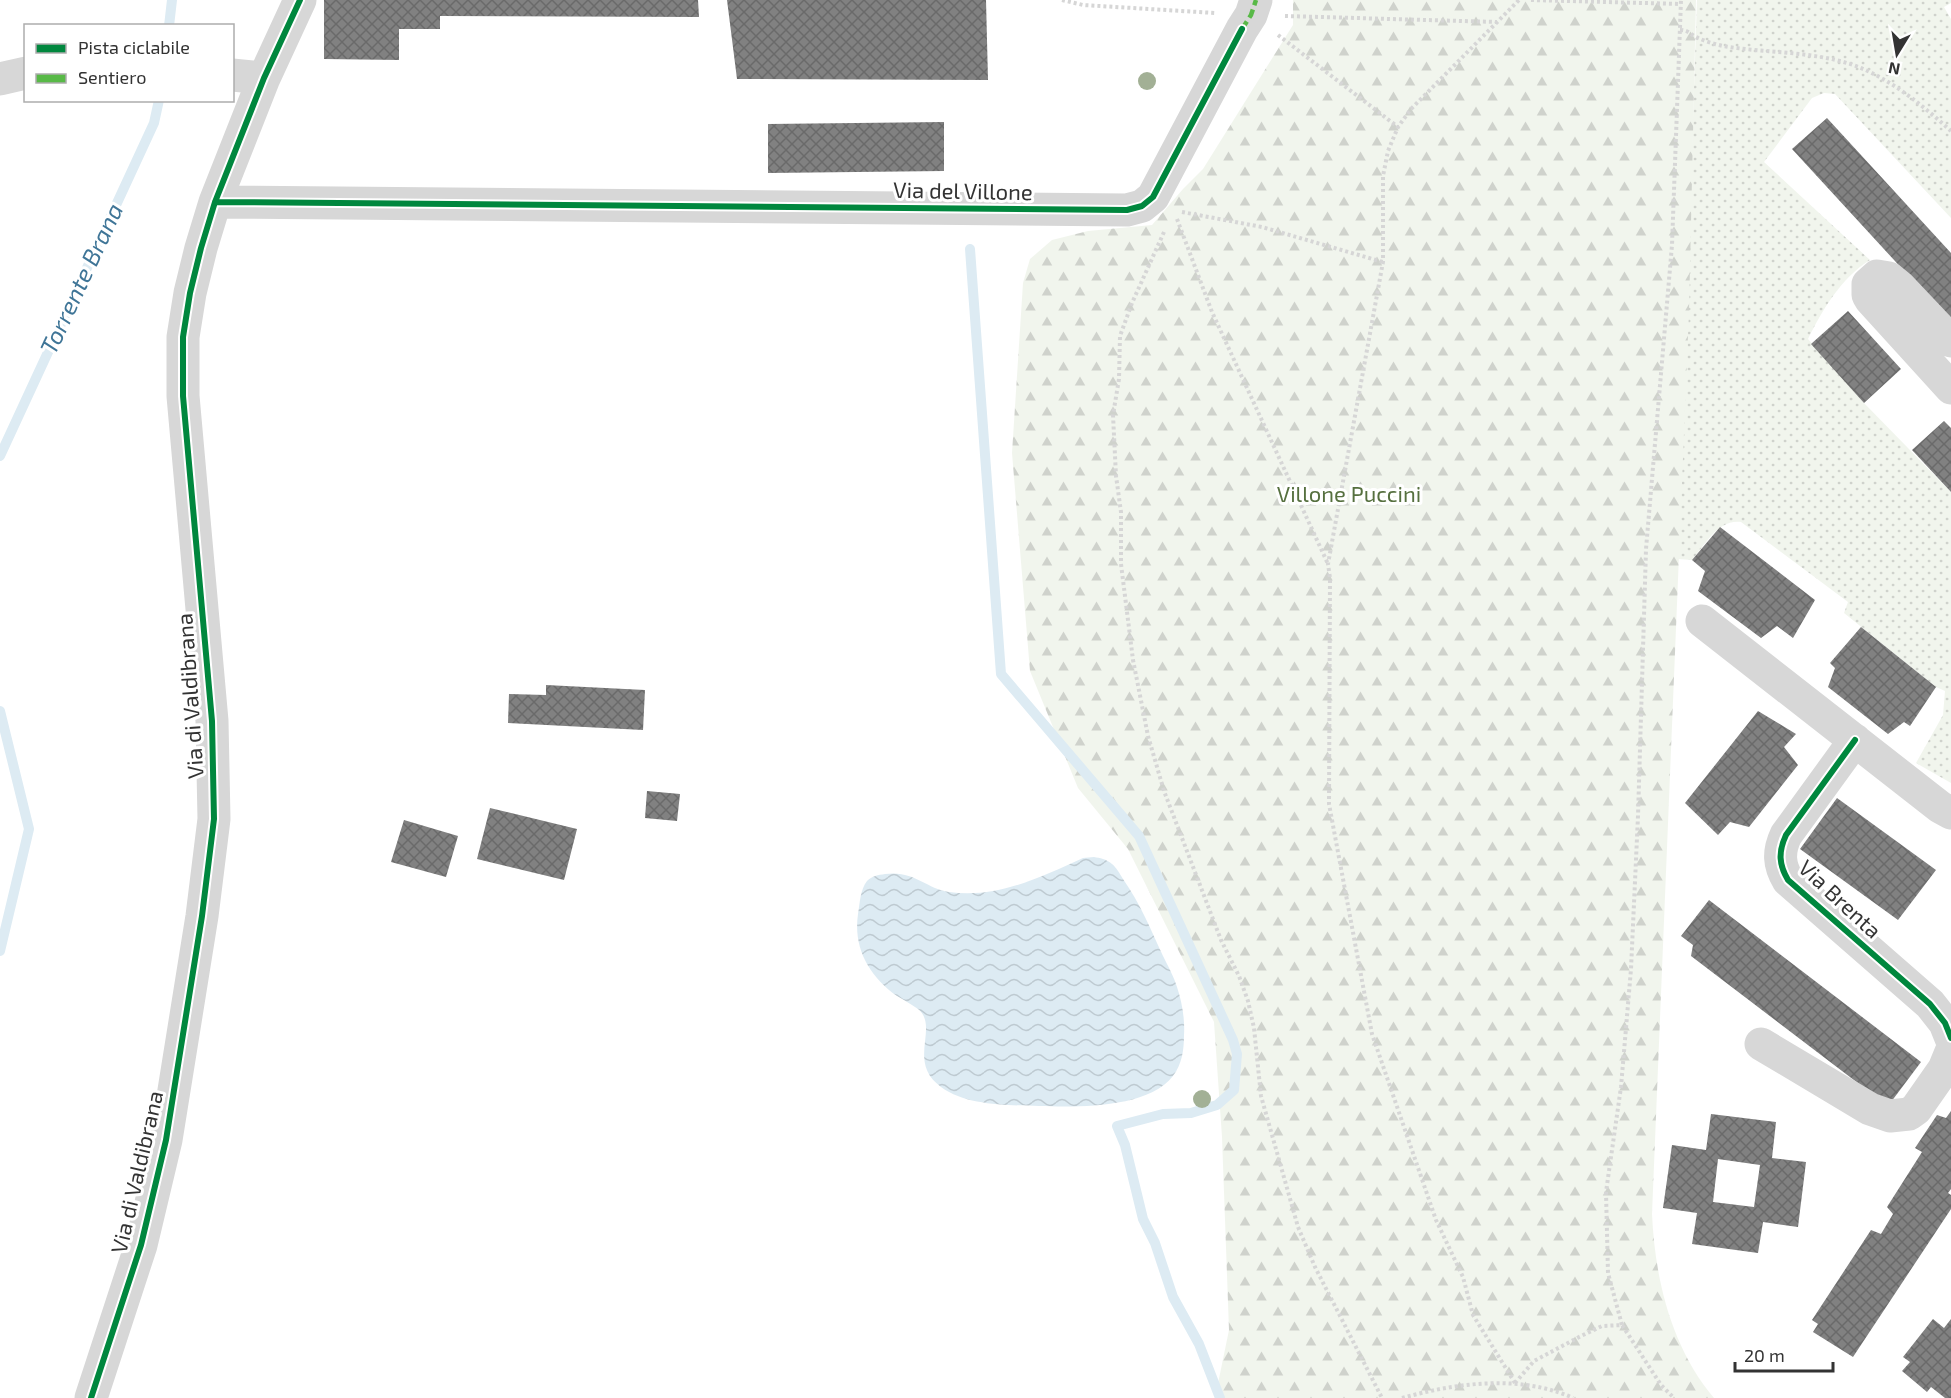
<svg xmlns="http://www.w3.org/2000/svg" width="1951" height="1398" viewBox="0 0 1951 1398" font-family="'Exo 2',sans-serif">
  <defs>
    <pattern id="grass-dots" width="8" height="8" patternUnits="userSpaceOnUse" patternTransform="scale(1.5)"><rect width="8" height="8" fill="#f1f5ed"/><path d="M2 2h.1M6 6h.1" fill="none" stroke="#cfd2cc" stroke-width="1.8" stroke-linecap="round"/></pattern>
    <pattern id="forest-firs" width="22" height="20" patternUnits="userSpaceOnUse" patternTransform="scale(1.5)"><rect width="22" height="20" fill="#f1f5ed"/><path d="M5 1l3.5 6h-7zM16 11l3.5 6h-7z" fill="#cfd2cc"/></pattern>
    <pattern id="water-waves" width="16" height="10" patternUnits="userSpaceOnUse" patternTransform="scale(1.5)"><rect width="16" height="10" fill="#ddebf3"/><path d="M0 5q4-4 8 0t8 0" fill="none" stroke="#becad1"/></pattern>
    <pattern id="building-cross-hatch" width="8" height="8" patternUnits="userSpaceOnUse" patternTransform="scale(1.5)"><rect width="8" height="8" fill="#818181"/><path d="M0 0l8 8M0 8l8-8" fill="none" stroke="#6a6a6a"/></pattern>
  </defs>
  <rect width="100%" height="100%" fill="#fff"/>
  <!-- grass -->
  <path fill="url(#grass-dots)" d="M1697 0H1951V3L1944 7 1951 19V218L1835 94 1824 93 1812 98 1764 162 1870 260C1841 278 1823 309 1808 339L1864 403 1951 492V783L1916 763 1943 715 1945 691 1936 687 1844 613 1848 602 1741 522C1718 519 1705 545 1692 560L1678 559Z"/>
  <!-- forest -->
  <path fill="url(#forest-firs)" d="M1293 0H1696L1689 311 1652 1214C1655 1279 1671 1347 1714 1398H1215L1229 1330 1222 1137 1214 1022 1128 849 1078 788 1030 671 1012 453 1023 283 1030 259 1052 240 1088 231 1152 225 1183 189 1203 169 1293 25Z"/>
  <!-- water -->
  <path fill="url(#water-waves)" d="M1094 857C1100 858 1106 859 1112 864 1116 867 1120 874 1123 879 1140 903 1151 930 1163 956 1168 966 1174 977 1177 987 1182 1002 1185 1019 1184 1035 1184 1050 1182 1064 1173 1076 1147 1109 1077 1107 1039 1106 1008 1105 967 1106 941 1087 906 1062 940 1027 918 1009 911 1004 904 1000 897 996 869 976 853 948 858 914 860 903 860 890 867 881 872 876 878 875 885 874 914 870 925 888 949 892 997 899 1041 877 1083 858Z"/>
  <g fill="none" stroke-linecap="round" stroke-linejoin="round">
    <!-- stream -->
    <path stroke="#ddebf3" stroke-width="10" d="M169 26 172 0
      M970 249 1001 674 1139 836 1233 1040 1237 1054 1234 1090 1217 1105 1191 1113 1163 1114 1117 1126 1125 1145 1143 1219 1155 1243 1173 1297 1199 1344 1220 1398
      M0 456 154 123 159 100
      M0 711 29 829 0 951"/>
  </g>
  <!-- building -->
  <path fill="url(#building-cross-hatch)" fill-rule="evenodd" d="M324 0H698L699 17 440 16V29H399V60L324 59Z
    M727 0H986L988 80 737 79Z
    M1827 118 1951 253V322L1792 149Z
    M944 122V171L768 173V124Z
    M1848 311 1901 369 1864 403 1811 344Z
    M1944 421 1951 428V492L1912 450Z
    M1720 527 1815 600 1793 638 1777 626 1761 638 1698 591 1705 571 1692 560Z
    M1861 627 1936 687 1910 726 1904 722 1888 734 1828 687 1835 668 1830 663Z
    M546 685 645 690 643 730 508 723 509 694 546 695Z
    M1758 711 1796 734 1784 747 1798 765 1749 827 1730 822 1718 835 1685 803Z
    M647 791 680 794 677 821 645 818Z
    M1837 798 1936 870 1898 920 1800 849Z
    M490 808 577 829 564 880 477 859Z
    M404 820 458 836 446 877 391 862Z
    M1709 900 1921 1062 1888 1106 1691 956 1693 945 1681 936Z
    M1951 1111V1189L1948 1193 1951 1195V1209L1853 1357 1813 1332 1818 1324 1812 1320 1871 1230 1881 1234 1893 1214 1887 1207 1922 1152 1915 1148 1937 1115 1946 1118Z
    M1711 1114 1776 1122 1772 1158 1806 1162 1798 1227 1763 1222 1758 1253 1692 1244 1697 1213 1663 1208 1672 1145 1706 1150ZM1718 1159 1760 1165 1754 1207 1713 1202Z
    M1933 1319 1944 1328 1951 1319V1398H1945L1931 1387 1927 1392 1902 1371 1910 1362 1903 1357Z"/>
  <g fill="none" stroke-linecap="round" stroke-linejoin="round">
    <!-- path -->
    <path stroke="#d6d6d6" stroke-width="4" stroke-dasharray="3 3" stroke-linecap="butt" d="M1062 0 1083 5 1215 13
      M1531 0 1681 4
      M1285 16 1497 22
      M1680 30C1688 30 1690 34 1696 37 1704 41 1714 44 1723 46 1764 53 1807 51 1847 63 1886 75 1921 104 1951 131
      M1278 35 1398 127
      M1182 212 1262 227 1383 262
      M1177 219 1212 312 1328 564
      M1164 232 1132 303 1120 336 1119 379 1113 415 1116 476 1121 512V564L1133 660 1148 736 1164 791 1221 940 1239 976 1248 1001 1254 1028 1261 1096 1298 1227 1315 1267 1382 1398
      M1622 1325 1608 1273 1606 1192 1621 1087 1631 969 1638 816 1646 549 1672 245 1681 0
      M1515 1383 1473 1315 1463 1277 1436 1220 1372 1034 1329 804 1330 578 1328 564 1383 262V176L1388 151 1398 127 1411 109 1519 0
      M1515 1383 1534 1361 1581 1336 1602 1326 1622 1325 1661 1385 1674 1398
      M1402 1398C1456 1383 1520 1374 1573 1398"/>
    <!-- minor -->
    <path stroke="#d7d7d7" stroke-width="33" d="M232 75 264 78
      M0 79 26 73
      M215 202 1127 210 1142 206 1153 197 1242 29 1251 15 1256 0
      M1951 341 1900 287 1889 278 1877 276 1868 284V295L1871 300 1951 388
      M1702 621 1940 807 1951 813
      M1855 740 1786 835C1778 852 1779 865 1788 880L1930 1004 1945 1023 1951 1038
      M1761 1044 1870 1109 1890 1116 1909 1114 1916 1109 1944 1069 1951 1052
      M91 1398 141 1245 166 1140 202 916 214 819 212 721 183 396V337L190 293 201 248 215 202 264 78 300 0"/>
    <!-- quiet -->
    <path stroke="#58b947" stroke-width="4.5" stroke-dasharray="9 4.5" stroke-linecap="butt" d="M1242 29 1251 15 1256 0"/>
    <!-- cycleway casing -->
    <g stroke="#fff" stroke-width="10">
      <path id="cycleway" d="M215 202 1127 210 1142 206 1153 197 1242 29
        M1855 740 1786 835C1778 852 1779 865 1788 880L1930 1004 1945 1023 1951 1038
        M91 1398 141 1245 166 1140 202 916 214 819 212 721 183 396V337L190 293 201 248 215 202 264 78 300 0"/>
    </g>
    <!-- cycleway -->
    <use href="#cycleway" stroke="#00873e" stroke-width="6"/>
  </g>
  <!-- trees -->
  <g fill="#a2b095">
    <circle cx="1147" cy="81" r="9"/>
    <circle cx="1202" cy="1099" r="9"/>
  </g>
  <g text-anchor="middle" stroke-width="6" stroke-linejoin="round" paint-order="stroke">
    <!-- street labels -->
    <g font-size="22" fill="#333" stroke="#fff">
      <text transform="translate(963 191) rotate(1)" y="8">Via del Villone</text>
      <text transform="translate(190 696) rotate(-94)" y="8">Via di Valdibrana</text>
      <text transform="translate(1840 899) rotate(43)" y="8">Via Brenta</text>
      <text transform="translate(137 1172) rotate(-77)" y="8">Via di Valdibrana</text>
    </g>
    <!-- park labels -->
    <g font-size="22" fill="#56703f" stroke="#fff">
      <text x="1349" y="502">Villone Puccini</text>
    </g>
    <!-- water labels -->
    <g font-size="24" font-style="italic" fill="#3f7597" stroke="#fff">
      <text transform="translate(82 279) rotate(-65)" y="8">Torrente Brana</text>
    </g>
  </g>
  <!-- legend -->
  <rect x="24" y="24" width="210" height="78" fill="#ffffff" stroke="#adadad" stroke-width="1.5"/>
  <rect x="36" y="44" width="30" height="9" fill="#00873e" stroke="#adadad" stroke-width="1.5"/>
  <text x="78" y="54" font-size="18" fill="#333333">Pista ciclabile</text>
  <rect x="36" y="74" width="30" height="9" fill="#58b947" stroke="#adadad" stroke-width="1.5"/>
  <text x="78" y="84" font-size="18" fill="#333333">Sentiero</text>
  <!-- north arrow -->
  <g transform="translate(1897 54) rotate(191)" stroke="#ffffff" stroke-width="4.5" paint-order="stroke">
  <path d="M0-4.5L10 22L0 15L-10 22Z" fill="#333333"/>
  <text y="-9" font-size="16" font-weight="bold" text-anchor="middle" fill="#333333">N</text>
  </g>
  <!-- scale -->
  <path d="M1735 1362v9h98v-9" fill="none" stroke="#333333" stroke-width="3"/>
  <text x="1744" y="1362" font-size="18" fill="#333333" stroke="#ffffff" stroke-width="4.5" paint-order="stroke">20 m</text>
</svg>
